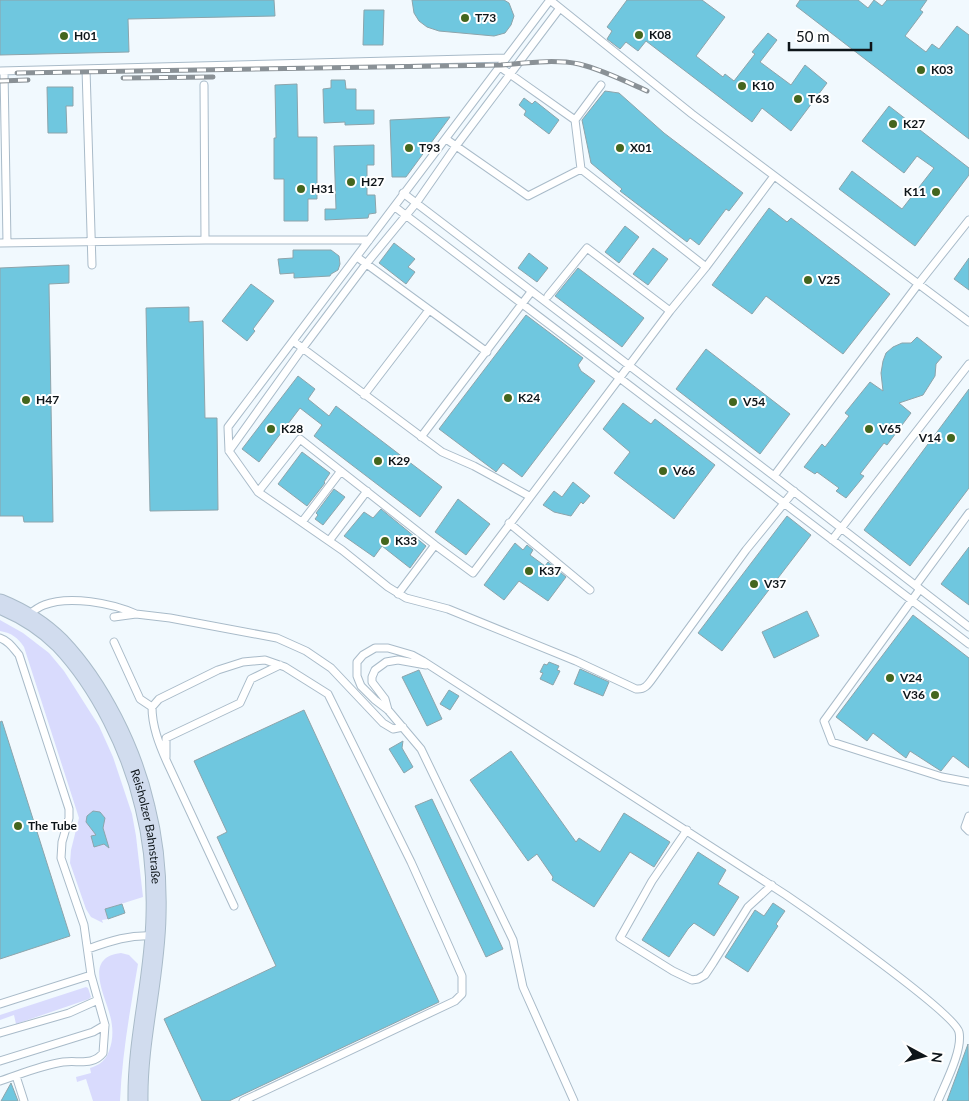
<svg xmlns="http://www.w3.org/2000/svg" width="969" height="1101" viewBox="0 0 969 1101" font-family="Lato,sans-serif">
  <rect width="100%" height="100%" fill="#f1f9fe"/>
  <!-- green -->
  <path fill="#d9dbfd" d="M0 620 23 633 49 653 64 671 99 726 113 757 132 814 136 836 143 897 105 909 108 919 102 920 103 923 91 917 86 909 70 863 71 850 79 818 24 647C18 638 12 633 0 631Z
    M121 953 129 955 138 964C130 1010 122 1055 120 1101H93L86 1079 77 1082 76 1077 91 1073 90 1068C100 1065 106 1060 109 1051 114 1039 113 1024 109 1012 103 991 85 957 121 953Z
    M86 987 88 988 91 997 89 999 16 1024 14 1015 0 1020V1015Z"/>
  <!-- building -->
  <path fill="#6fc7df" stroke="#8da4ab" d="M0 0H274L275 16 128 19 129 52 0 55Z
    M412 0H504L509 3 514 16 511 25 505 33 494 36 439 31 427 27 419 21 414 13Z
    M627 0H702L725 17 696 56 723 77 725 74 734 81 755 54 752 52 768 33 777 40 760 62 791 85 805 65 827 83 791 131 762 108 752 122 646 41 638 51 626 42 620 49 607 39 612 31 607 27Z
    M800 0H858L868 8 874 0 882 6 887 0H927L920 10 923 12 905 36 926 52 932 44 939 49 957 26 969 35V139L796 6Z
    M364 10H384L383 45H363Z
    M331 80H345L346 89H356V110H374V124L345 125V122L324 123 323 89 331 88Z
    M297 84 298 137H317V199H308V221H284V179H274V138H276L275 85Z
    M47 87H73V106H66L67 133H48Z
    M605 91 619 93 664 133 743 193 729 211 726 209 699 245 690 238 687 242 620 191 622 189 591 163 582 120Z
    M524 98 532 104 535 101 559 120 549 134 524 115 526 111 519 105Z
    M889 106 969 168V175L915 246 839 189 852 171 902 209 934 168 917 156 904 173 862 141Z
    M450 117 406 177H392L390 120Z
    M374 145V165H367V195H375L376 213 369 214 368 218 325 220V209H336L334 146Z
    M769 208 787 222 791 218 890 294 843 354 766 296 752 314 712 285Z
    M625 226 639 237 619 263 605 252Z
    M394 243 415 259 408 267 415 272 406 284 379 263Z
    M653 248 668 259 648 285 633 274Z
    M293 250H331L339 256 340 264 338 270 331 274 330 276 294 278V273L280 274 278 259 293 258Z
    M529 253 548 268 537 282 518 268Z
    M969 258V290L954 279Z
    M69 265V283L49 284 53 522H24L23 516H0V268Z
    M578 268 644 318 622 347 555 296Z
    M251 284 274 301 253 329 255 331 247 341 222 321Z
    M189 307V322L203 321 205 418H217L218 510 150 511 146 308Z
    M526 315 583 358 578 365 581 371 595 381 522 477 503 463 496 472 495 471 439 429Z
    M917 337 942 357 936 364 935 376 923 395 899 403 911 413 887 445 884 443 860 474 864 476 846 498 836 491 839 488 817 472 815 474 804 467 822 444 825 447 849 416 845 413 870 382 883 391 881 373 883 361 886 353 893 347 902 343H911Z
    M706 349 790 414 760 454 676 389Z
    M298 376 315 389 308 399 329 416 336 406 442 487 420 517 314 436 322 425 300 408 259 462 242 449Z
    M969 389V488L910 566 864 530Z
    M623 403 651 424 655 419 715 465 674 519 614 473 630 452 603 429Z
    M302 452 330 473 324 482 325 483 307 506 278 484Z
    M573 482 590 496 583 504 581 502 571 516 554 512 543 505 554 491 562 497Z
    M334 489 345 497 323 525 315 519 318 515 316 513Z
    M458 499 490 524 466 555 435 532Z
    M381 509 426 546 410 568 382 546 374 557 344 536 364 512 373 518Z
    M787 516 811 535 722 651 698 633Z
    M515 543 523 550 527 545 533 550 530 555 545 566 548 562 566 577 548 601 519 581 504 600 484 585Z
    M969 547V605L941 584Z
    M807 611 819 636 774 658 762 632Z
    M913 615 969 658V768L953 756 941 771 910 751 906 758 873 733 867 741 836 717Z
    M549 662 559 666 557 670 560 671 553 685 540 679 543 673 540 672 544 664 547 665Z
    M580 669 609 682 603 696 574 684Z
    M419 670 442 719 427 726 402 677Z
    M449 690 459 696 450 710 440 704Z
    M304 710 439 1002 229 1101H202L164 1019 276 966 217 837 227 832 194 761Z
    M2 721 70 936 0 959V722Z
    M403 741 402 748 413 767 404 773 389 749Z
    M511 751 576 842 579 838 600 852 624 813 670 842 654 867 630 852 594 907 552 880 553 877 537 854 528 861 470 780Z
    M432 799 503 949 486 957 415 806Z
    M93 811 100 812 105 818 103 828 109 848 104 844 94 847 91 836 96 835 86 822 87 816Z
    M698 852 726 870 718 884 739 897 714 936 694 923 688 929 669 957 642 940Z
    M773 903 785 911 776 924 778 926 748 972 725 957 755 910 764 916Z
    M122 904 125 913 108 919 105 909Z
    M968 1044 969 1101H947Z
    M11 1083 18 1101H1Z"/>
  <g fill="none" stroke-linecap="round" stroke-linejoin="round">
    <!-- lane casing -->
    <g stroke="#a9bbc9" stroke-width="9">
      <path id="lane" d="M550 0 228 427 229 451 258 492 300 439 435 545 473 573 670 311 706 267 774 176
        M550 0 692 114 969 322
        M500 67 575 120
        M86 69 92 265
        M0 71 506 58
        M4 71 7 243
        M204 85 205 240
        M601 85 575 120 581 169 706 267
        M446 139 528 196 581 169
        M403 193 774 476
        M395 207 969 644
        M969 220 919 283 774 476 969 627
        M0 243 205 240H369
        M357 257 487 352
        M548 296 587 248 670 311
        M293 341 442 452 474 466 529 496
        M364 395 429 310
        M421 437 531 292
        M229 451 302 349 366 264 417 202 456 146 560 8
        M258 492 342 550 388 587 406 598 448 609 576 661 636 689C646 690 649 683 655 675L746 550 794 491
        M302 522 341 471
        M509 523 590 590
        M832 540 969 364
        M329 541 367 491
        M916 585 969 513
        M920 589 824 721 832 742 942 777 969 782
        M398 594 435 545
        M27 616C32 612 38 607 44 605 69 595 112 603 136 614
        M114 617 136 614 170 618 277 638 306 651 331 668 383 723 393 729 403 727
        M0 638C9 641 13 648 19 655L69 809V818L62 842 61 858 84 925 91 975 105 1025 103 1053C93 1066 78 1060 63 1062 42 1065 21 1074 0 1081
        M114 642 140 699 152 707
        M388 710 385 699 372 682V677L375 670 386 662 398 660 426 665
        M166 757V738L240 703 251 679 280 665
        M969 816 965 827 969 831
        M687 830 652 881 620 938 673 971 692 980 698 979 705 975 713 963 748 907 772 885
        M234 906 167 762C159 744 152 726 152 707L159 699 218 670 243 662 265 660 285 667 328 694 411 862 443 933 462 976V994L455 1001 243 1101
        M88 949C110 941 131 934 155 936
        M0 1004 91 975
        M0 1033 69 1013 98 1000
        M0 1061 93 1032 105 1025
        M16 1076 24 1101
        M574 1101 523 987 513 940 421 749 388 710 375 700 361 686 357 676V662L363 655 375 648H388L412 655 423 661 786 895C811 912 955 1013 959 1032 963 1050 945 1084 938 1101"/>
    </g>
    <!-- secondary casing -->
    <g stroke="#a9bbc9" stroke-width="21">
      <g id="secondary">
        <path id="s1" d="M0 604C22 613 43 626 60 643 100 685 132 750 145 807 154 842 157 880 156 916 155 978 137 1039 138 1101"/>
      </g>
    </g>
    <!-- lane -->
    <use href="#lane" stroke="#fff" stroke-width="7"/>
    <!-- secondary -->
    <use href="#secondary" stroke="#d1dcee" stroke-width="19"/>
    <!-- rail casing -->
    <g stroke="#8a9196" stroke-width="5">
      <path id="rail" d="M17 73 501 65C526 63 554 59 579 64 603 70 625 81 647 91
        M123 78 213 77
        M0 81 28 80"/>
    </g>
    <!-- rail -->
    <use href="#rail" stroke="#fff" stroke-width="3" stroke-dasharray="9" stroke-linecap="butt"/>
  </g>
  <!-- markers -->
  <g fill="#44661e" stroke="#fff" stroke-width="2">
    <circle cx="465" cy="18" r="5"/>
    <circle cx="639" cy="35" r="5"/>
    <circle cx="64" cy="36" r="5"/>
    <circle cx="921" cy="70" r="5"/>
    <circle cx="742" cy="86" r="5"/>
    <circle cx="798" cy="99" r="5"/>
    <circle cx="893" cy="124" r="5"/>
    <circle cx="409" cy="148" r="5"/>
    <circle cx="620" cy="148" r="5"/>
    <circle cx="351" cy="182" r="5"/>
    <circle cx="301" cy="189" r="5"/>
    <circle cx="936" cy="192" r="5"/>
    <circle cx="808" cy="280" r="5"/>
    <circle cx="508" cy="398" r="5"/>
    <circle cx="26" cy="400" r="5"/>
    <circle cx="733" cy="402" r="5"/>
    <circle cx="271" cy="429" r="5"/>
    <circle cx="869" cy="429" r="5"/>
    <circle cx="951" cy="438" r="5"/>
    <circle cx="378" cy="461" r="5"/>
    <circle cx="663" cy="471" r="5"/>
    <circle cx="385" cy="541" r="5"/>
    <circle cx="529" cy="571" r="5"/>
    <circle cx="754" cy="584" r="5"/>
    <circle cx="890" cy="678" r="5"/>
    <circle cx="935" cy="695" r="5"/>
    <circle cx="18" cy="826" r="5"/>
  </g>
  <g text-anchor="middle" stroke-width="4" stroke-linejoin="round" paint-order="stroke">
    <!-- poi labels -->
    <g font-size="12" font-weight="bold" fill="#0e1519" stroke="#fff" text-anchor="start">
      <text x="475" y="22">T73</text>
      <text x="649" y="39">K08</text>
      <text x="74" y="40">H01</text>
      <text x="931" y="74">K03</text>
      <text x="752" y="90">K10</text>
      <text x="808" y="103">T63</text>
      <text x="903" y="128">K27</text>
      <text x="419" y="152">T93</text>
      <text x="630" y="152">X01</text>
      <text x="361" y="186">H27</text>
      <text x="311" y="193">H31</text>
      <text x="926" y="196" text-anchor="end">K11</text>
      <text x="818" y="284">V25</text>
      <text x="518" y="402">K24</text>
      <text x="36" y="404">H47</text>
      <text x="743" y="406">V54</text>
      <text x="281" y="433">K28</text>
      <text x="879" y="433">V65</text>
      <text x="941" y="442" text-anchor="end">V14</text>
      <text x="388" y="465">K29</text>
      <text x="673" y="475">V66</text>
      <text x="395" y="545">K33</text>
      <text x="539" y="575">K37</text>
      <text x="764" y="588">V37</text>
      <text x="900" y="682">V24</text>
      <text x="925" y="699" text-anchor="end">V36</text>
      <text x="28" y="830">The Tube</text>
    </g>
    <!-- street labels -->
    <g font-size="12" fill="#0e1519" stroke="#fff">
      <text dy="4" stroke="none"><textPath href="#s1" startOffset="278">Reisholzer Bahnstraße</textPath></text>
    </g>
  </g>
  <!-- north arrow -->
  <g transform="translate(924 1056) rotate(97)" stroke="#ffffff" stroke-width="4" paint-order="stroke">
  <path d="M0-4L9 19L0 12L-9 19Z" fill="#0e1519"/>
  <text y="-8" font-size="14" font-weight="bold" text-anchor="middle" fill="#0e1519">N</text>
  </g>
  <!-- scale -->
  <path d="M789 42v8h82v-8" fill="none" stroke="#0e1519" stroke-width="2.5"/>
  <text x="796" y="42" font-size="15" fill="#0e1519" stroke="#ffffff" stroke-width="4" paint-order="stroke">50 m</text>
</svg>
